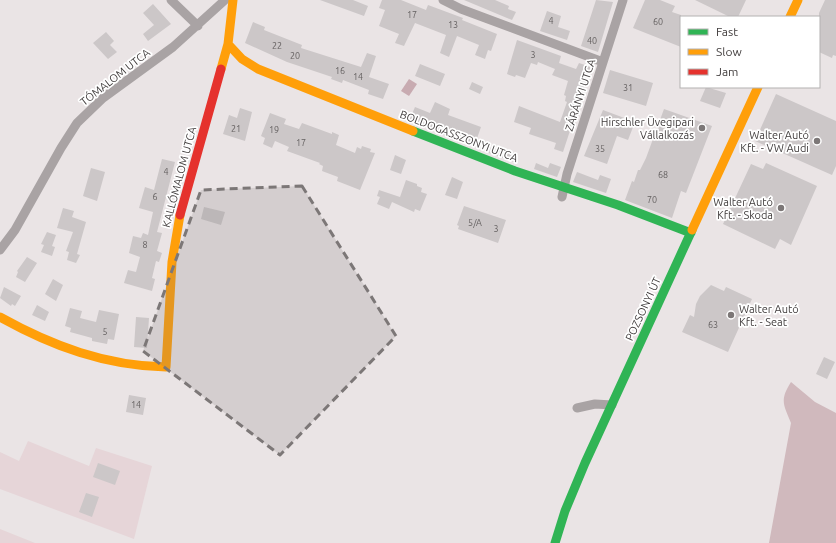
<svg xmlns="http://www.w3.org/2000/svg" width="836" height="543" viewBox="0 0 836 543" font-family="Ubuntu,sans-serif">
  <rect width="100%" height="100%" fill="#eae4e5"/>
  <!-- green -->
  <path fill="#e6d5d8" d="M28 441 89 466 96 448 152 466 134 539 0 489V452L19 461Z
    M0 529 35 543H0Z"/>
  <!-- forest -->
  <path fill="#d0b9bd" d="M791 382 815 402 836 413V543H769L791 423C784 405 779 401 791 382Z"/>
  <!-- water -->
  <path fill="#c8abb1" d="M409 79 417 84 409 96 401 91Z"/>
  <!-- building -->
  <path fill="#ccc7c8" d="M320 0H353L368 6 364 16Z
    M382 0H401L426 10 428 5 463 18 462 20 497 34 491 51 488 50 485 59 475 55 479 45 457 36 449 57 440 53 446 35 415 23 404 46 395 43 399 34 379 26 385 10 379 8Z
    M464 0H495L509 6 508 9 516 12 512 20Z
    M596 0 613 2 598 52 581 46Z
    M645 0H660L675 6 672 12 681 15V47L633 28Z
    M695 0H746L738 17H730Z
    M825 0H836V56L833 55 832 58 819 52V13Z
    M153 4 171 24 148 41 143 34 154 25 143 13Z
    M547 11 561 16 558 27 570 31 567 40 540 31Z
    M253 22 265 27 264 30 302 45 301 48 361 67 367 53 376 56 369 77 389 84 383 99 368 94 369 90 343 80 342 83 331 79 332 77 287 62 245 43Z
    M106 32 114 41 110 45 117 52 108 59 93 43Z
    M517 40 561 56 559 63 576 69 579 63 591 67 563 152 554 149 556 143 529 134 531 128 514 122 519 106 560 122 567 102 565 101 566 96 564 95 568 81 552 75 555 69 538 62 537 65 531 63 525 78 516 75 515 77 507 74Z
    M420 64 445 74 440 86 415 76Z
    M610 70 653 83 646 106 603 93Z
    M472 82 483 87 480 94 469 89Z
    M706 87 726 93 720 108 700 101Z
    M776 94 836 121V166L832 175 755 141Z
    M435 102 450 109 448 115 481 127 474 147 409 121 415 107 430 113Z
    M240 108 252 112 245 141 223 134 229 115 237 118Z
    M664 109 712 126 686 193 681 191 672 218 625 200 632 181 634 182 638 170H640L646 158Z
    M603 110 635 122 628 140 617 136 607 164 584 156Z
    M270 113 286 119 284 124 299 129 302 123 332 134V132L339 135 336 145 355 153 357 147 361 149 362 146 371 149 370 152 375 153 360 190 337 181 338 177 322 171 323 166 319 164 320 163 287 151 289 147 275 141 272 148 263 144 265 138 261 136Z
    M491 147 516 156 514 162 489 153Z
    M395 155 406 160 401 174 390 170Z
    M162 159 175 162 157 232 162 233 157 251 162 253 159 262 156 261 152 278 155 279 152 291 124 283 128 270 136 272 140 257 129 253 133 236 141 238 143 233 148 235 153 212 139 208 145 187 154 190Z
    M536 163 548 168 550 163 561 167 557 177 534 169Z
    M766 163 817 186 791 245 780 239 775 249 723 224 751 164 763 169Z
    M91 168 105 172 97 201 83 196Z
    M577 172 598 180 600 175 611 179 606 193 573 182Z
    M452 177 463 182 457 199 445 195Z
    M406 180 417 184V186L422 188 421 192 427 194 420 211 415 209 414 212 392 202 389 209 377 204 380 197 377 196 379 190 400 197Z
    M464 206 506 220 498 243 458 229 459 226 457 225Z
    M204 207 225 212 221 225 201 219Z
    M63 208 74 211 72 217 86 222 77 254 80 255 76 263 67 260 69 252 66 251 73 232 57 228Z
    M47 232 56 235 52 246 55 247 52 256 41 252 44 245 41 244Z
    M27 257 37 263 25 282 16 277 18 272 17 271Z
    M53 279 63 285 56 301 45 294Z
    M711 285 724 291 726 287 752 299 728 352 682 332 690 315 694 317 696 304 700 296Z
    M4 287 21 296 15 306 12 304 11 306 0 298Z
    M37 305 49 312 45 321 32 315Z
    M70 308 82 311 80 318 96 322 99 310 119 314 114 340 108 339 107 344 92 341V338L70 332 71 328 65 326Z
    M136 317 149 318 147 348 134 347Z
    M824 357 835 362 827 379 816 374Z
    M129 395 146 398 143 415 126 412Z
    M98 463 120 471 115 485 93 477Z
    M86 493 99 497 92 517 79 512Z"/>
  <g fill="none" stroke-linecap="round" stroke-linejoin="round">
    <!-- street -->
    <path stroke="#a9a3a4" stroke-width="9" d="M171 0 198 26
      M443 0 461 9 603 62
      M562 197 567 174 623 0
      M0 250 15 230 61 148 77 123 103 98 173 47 225 0
      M577 408 595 404 612 405"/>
    <!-- fast -->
    <path stroke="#30b455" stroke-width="9" d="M413 131 515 171 618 205 691 233
      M555 543 565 511 585 463 692 230"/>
    <!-- slow -->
    <path stroke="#ff9f0a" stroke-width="9" d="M790 17 798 0
      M228 44 242 59 258 69 413 131
      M221 69 228 44 233 0
      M692 230 758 87
      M0 317C52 346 106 366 166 367L172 262 180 215"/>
    <!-- jam -->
    <path stroke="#e5322d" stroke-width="9" d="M180 215 221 69"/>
  </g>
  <!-- marked area -->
  <path fill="#7c7777" fill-opacity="0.2" stroke="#7c7777" stroke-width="3" stroke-dasharray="8 5" stroke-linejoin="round" d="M302 186 396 336 280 455 143 351 201 190Z"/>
  <!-- markers -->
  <g fill="#7c7777" stroke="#fff" stroke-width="1.5">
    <circle cx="702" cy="128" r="4"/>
    <circle cx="817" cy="141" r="4"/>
    <circle cx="781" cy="208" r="4"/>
    <circle cx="731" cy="315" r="4"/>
  </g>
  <g text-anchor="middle" stroke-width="3.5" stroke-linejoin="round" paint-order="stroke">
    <!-- number labels -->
    <g font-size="9" fill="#635f5f">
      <text x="412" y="18">17</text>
      <text x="551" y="24">4</text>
      <text x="658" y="25">60</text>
      <text x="453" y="28">13</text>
      <text x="592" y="44">40</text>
      <text x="277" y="49">22</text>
      <text x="533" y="58">3</text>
      <text x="295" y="59">20</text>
      <text x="340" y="74">16</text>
      <text x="358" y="80">14</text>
      <text x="628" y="91">31</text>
      <text x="236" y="132">21</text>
      <text x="274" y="133">19</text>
      <text x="301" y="146">17</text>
      <text x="600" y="152">35</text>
      <text x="166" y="175">4</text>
      <text x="663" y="178">68</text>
      <text x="155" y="200">6</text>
      <text x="652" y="203">70</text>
      <text x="475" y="226">5/A</text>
      <text x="496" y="232">3</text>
      <text x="145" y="248">8</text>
      <text x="713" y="328">63</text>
      <text x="105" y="335">5</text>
      <text x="136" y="408">14</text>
    </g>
    <!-- street labels -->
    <g font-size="11" fill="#403c3c" stroke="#fff">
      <text transform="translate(115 77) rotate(-38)" y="4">TÓMALOM UTCA</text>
      <text transform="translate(580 95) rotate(-72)" y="4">ZÁRÁNYI UTCA</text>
      <text transform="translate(459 136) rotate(21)" y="4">BOLDOGASSZONYI UTCA</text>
      <text transform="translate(179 177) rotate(-75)" y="4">KALLÓMALOM UTCA</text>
      <text transform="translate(643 309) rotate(-65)" y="4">POZSONYI ÚT</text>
    </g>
    <!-- poi labels -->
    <g font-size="11" fill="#403c3c" stroke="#fff" text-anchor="end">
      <text x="694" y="126">Hirschler Üvegipari<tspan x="694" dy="13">Vállalkozás</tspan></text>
      <text x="809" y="139">Walter Autó<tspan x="809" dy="13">Kft. - VW Audi</tspan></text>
      <text x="773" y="206">Walter Autó<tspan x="773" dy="13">Kft. - Skoda</tspan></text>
      <text x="739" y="313" text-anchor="start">Walter Autó<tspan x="739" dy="13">Kft. - Seat</tspan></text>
    </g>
  </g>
  <!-- legend -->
  <rect x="680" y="16" width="140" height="72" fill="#ffffff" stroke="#b3b1b1"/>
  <rect x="688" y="29" width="20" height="6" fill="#30b455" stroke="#b3b1b1"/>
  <text x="716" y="36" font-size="12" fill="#403c3c">Fast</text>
  <rect x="688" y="49" width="20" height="6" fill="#ff9f0a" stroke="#b3b1b1"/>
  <text x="716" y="56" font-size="12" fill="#403c3c">Slow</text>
  <rect x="688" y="69" width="20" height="6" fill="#e5322d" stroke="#b3b1b1"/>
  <text x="716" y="76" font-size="12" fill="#403c3c">Jam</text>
</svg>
